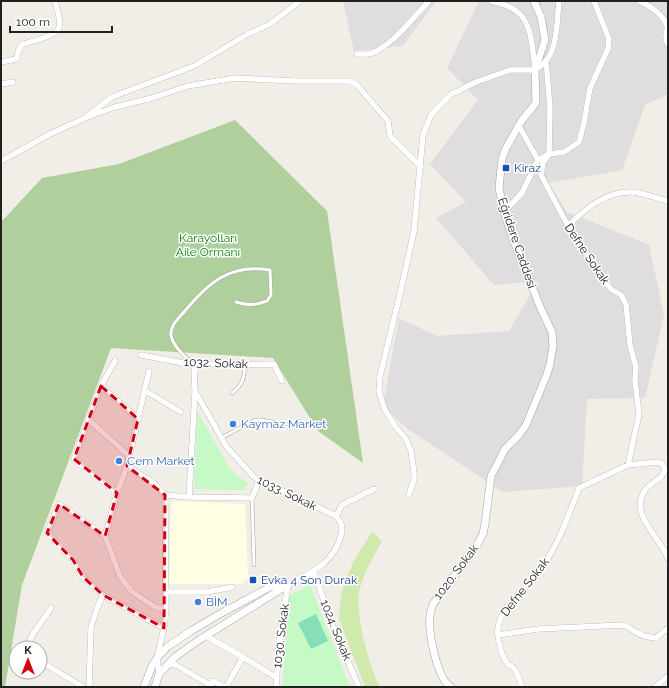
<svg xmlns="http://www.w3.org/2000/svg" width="669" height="688" viewBox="0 0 669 688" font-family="Raleway,sans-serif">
  <rect width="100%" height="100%" fill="#f1ede7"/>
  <!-- residential -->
  <path fill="#dfddde" d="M343 1H436L403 46 354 51Z
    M479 1H668V94L645 105 622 170 549 183 567 212 649 245 664 315 645 398 587 399 582 486 503 492 408 429 389 412 384 400 399 318 437 336 509 331 538 281 494 285 436 218 466 202 430 164 478 100 447 68Z"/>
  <!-- education -->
  <path fill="#fffde2" d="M174 501 245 504 248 579 242 584H169L171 503Z"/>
  <!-- grass -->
  <path fill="#d0eaae" d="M372 532 382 541C374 556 364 572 360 588 354 611 369 667 380 687H365L339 619 341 594 353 562Z"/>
  <!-- forest -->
  <path fill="#afd09c" d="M235 120 327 211 363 463 318 431 273 358 111 348 22 585 5 687H1V222L42 178 119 164Z"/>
  <!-- park -->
  <path fill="#c5fac6" d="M197 411 229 467 237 476 248 483 245 490 194 489Z
    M310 585 350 687H283V677L289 596Z"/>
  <!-- pitch -->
  <path fill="#86dfb6" d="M316 614 328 641 311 649 298 623Z"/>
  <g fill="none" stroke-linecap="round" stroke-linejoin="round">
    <!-- service casing -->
    <g stroke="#a5a5a5" stroke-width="4">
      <path id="service" d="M193 364C185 356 173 347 171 335 170 326 178 319 184 312 208 283 230 263 270 270L271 295 267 301C256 305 248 306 236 302
        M232 393C243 384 244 379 245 365
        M221 438 255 420H262L282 424H294L299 421
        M252 498 254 565"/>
    </g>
    <!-- minor casing -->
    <g stroke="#a5a5a5" stroke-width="6">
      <path id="minor" d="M491 1C499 3 508 5 515 10 533 22 532 49 535 68
        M639 1C649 5 664 15 667 26 668 34 663 37 668 44
        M357 54C363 54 369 55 375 52 397 40 412 19 429 1
        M1 62 16 59C19 54 17 49 22 45 25 43 31 42 34 41 64 31 63 31 55 1
        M1 84 13 82
        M85 118 115 107 152 98 188 86 235 78 296 81H350L357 85 388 121 390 136 421 167
        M519 126 538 160
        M1 161 50 134 85 118 112 97 194 66 248 34 270 24 300 1
        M504 212 522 193 538 160 549 154 550 109 546 60
        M568 226C585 209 606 191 632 192 644 193 656 198 668 201
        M141 355 194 365 274 364 282 381
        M115 361 101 386 74 459 117 493
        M194 365 195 391 226 446 253 476 259 481 290 494 336 516C343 524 343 530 340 539 332 564 309 574 288 585L279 641 276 687
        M149 371 127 466 117 493 105 536 120 576 131 591 155 607 166 610
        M101 386 138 419
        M144 390 181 412
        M88 419 129 456
        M628 465 658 462 662 464 665 468C665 478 651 482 645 490 628 516 662 538 668 559
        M127 466 154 483 165 495 189 497 252 498 259 481
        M409 494 414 480V473L411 451 406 439 395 426 385 410 379 392 380 376 400 294 414 231 423 135 431 115 450 95 476 82 510 70H535C539 67 544 64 547 60 558 44 557 19 559 1
        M189 497 195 392
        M336 516 342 505 374 489
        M314 572 332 624 359 687
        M166 592H207L232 587
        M103 595 83 577 73 560 47 533 59 504 105 536
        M498 635 538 629 623 625C628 626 630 629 634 631 641 636 648 637 656 638L668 628
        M206 636 243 657 277 678
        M29 648 31 637 51 608
        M40 661 83 687
        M168 664 176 665 210 685 213 681 224 687
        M159 674 157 658 164 628 166 610 165 495
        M89 687 91 627 97 608 103 595 164 628
        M226 687 243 657
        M522 687C520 682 518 674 515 670 514 667 510 666 508 664 502 657 499 645 498 636 495 611 519 595 534 578 556 552 567 519 579 488L628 465 639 414 635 381 636 367 630 345 626 304 621 295 611 289 605 282 568 226 541 175 543 163 549 154 564 152 579 142 584 123 590 88 608 49 609 39 594 1
        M655 687 668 676"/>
    </g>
    <!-- tertiary casing -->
    <g stroke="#a5a5a5" stroke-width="8">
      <path id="tertiary" d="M144 687 152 666 157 658 167 647 191 631 218 615 272 586 288 585
        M155 687 159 674 175 657 199 640 286 586
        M451 687C437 679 428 632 430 616 430 612 432 608 433 604L477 545 483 534 485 524 491 476 505 449 518 436 526 425 547 374 550 364 553 346 552 332 541 309 513 239 504 212 499 188 502 159 506 148 522 120 536 103 535 70 545 40 541 17 534 1"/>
    </g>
    <!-- service -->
    <use href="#service" stroke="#fff" stroke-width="3"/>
    <!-- minor -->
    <use href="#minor" stroke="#fff" stroke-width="5.5"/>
    <!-- tertiary -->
    <use href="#tertiary" stroke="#fff" stroke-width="7"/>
  </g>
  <!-- marked area -->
  <path fill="#d10010" fill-opacity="0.2" stroke="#d10010" stroke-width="3" stroke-dasharray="8 5" stroke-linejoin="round" d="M101 386 138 419 127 466 165 495 164 628 103 595 83 577 73 560 47 533 59 504 105 536 117 493 74 459Z"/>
  <!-- markers -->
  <g fill="#1a4fb4" stroke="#fff" stroke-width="1.5">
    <rect x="502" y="164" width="8" height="8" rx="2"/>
    <rect x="249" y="576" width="8" height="8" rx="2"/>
  </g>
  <g fill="#3f7fe0" stroke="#fff" stroke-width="1.5">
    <circle cx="233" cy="424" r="4"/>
    <circle cx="119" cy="461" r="4"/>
    <circle cx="198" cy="602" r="4"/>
  </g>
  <g text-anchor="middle" stroke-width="3" stroke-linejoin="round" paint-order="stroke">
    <!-- transit labels -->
    <g font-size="12" fill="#164399" stroke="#fff" text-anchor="start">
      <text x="514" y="172">Kiraz</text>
      <text x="261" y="584">Evka 4 Son Durak</text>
    </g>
    <!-- park labels -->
    <g font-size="12" fill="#0c810d" stroke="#fff">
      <text x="208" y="242">Karayolları<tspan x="208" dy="14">Aile Ormanı</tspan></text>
    </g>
    <!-- street labels -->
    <g font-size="12" fill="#212121" stroke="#fff">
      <text transform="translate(517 243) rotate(71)" y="4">Eğridere Caddesi</text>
      <text transform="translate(587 254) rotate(56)" y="4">Defne Sokak</text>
      <text transform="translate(216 363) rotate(2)" y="4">1032. Sokak</text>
      <text transform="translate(287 493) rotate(26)" y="4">1033. Sokak</text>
      <text transform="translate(456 572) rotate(-53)" y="4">1020. Sokak</text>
      <text transform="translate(525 587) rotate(-52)" y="4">Defne Sokak</text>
      <text transform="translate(336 630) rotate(68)" y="4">1024. Sokak</text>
      <text transform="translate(281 636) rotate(-83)" y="4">1030. Sokak</text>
    </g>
    <!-- shop labels -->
    <g font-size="12" fill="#366cbe" stroke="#fff" text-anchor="start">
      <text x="241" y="428">Kaymaz Market</text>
      <text x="127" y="465">Cem Market</text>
      <text x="206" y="606">BİM</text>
    </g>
  </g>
  <!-- border -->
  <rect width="669" height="688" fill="none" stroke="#212121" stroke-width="4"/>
  <!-- north arrow -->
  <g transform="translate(28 660)"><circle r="19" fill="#ffffff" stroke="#a6a6a6"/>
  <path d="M0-3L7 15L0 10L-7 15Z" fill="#d10010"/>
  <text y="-6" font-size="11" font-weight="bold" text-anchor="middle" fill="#212121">K</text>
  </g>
  <!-- scale -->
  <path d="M10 26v6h102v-6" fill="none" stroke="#212121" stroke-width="2"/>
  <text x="16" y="26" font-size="12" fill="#212121" stroke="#ffffff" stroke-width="3" paint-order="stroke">100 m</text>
</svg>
